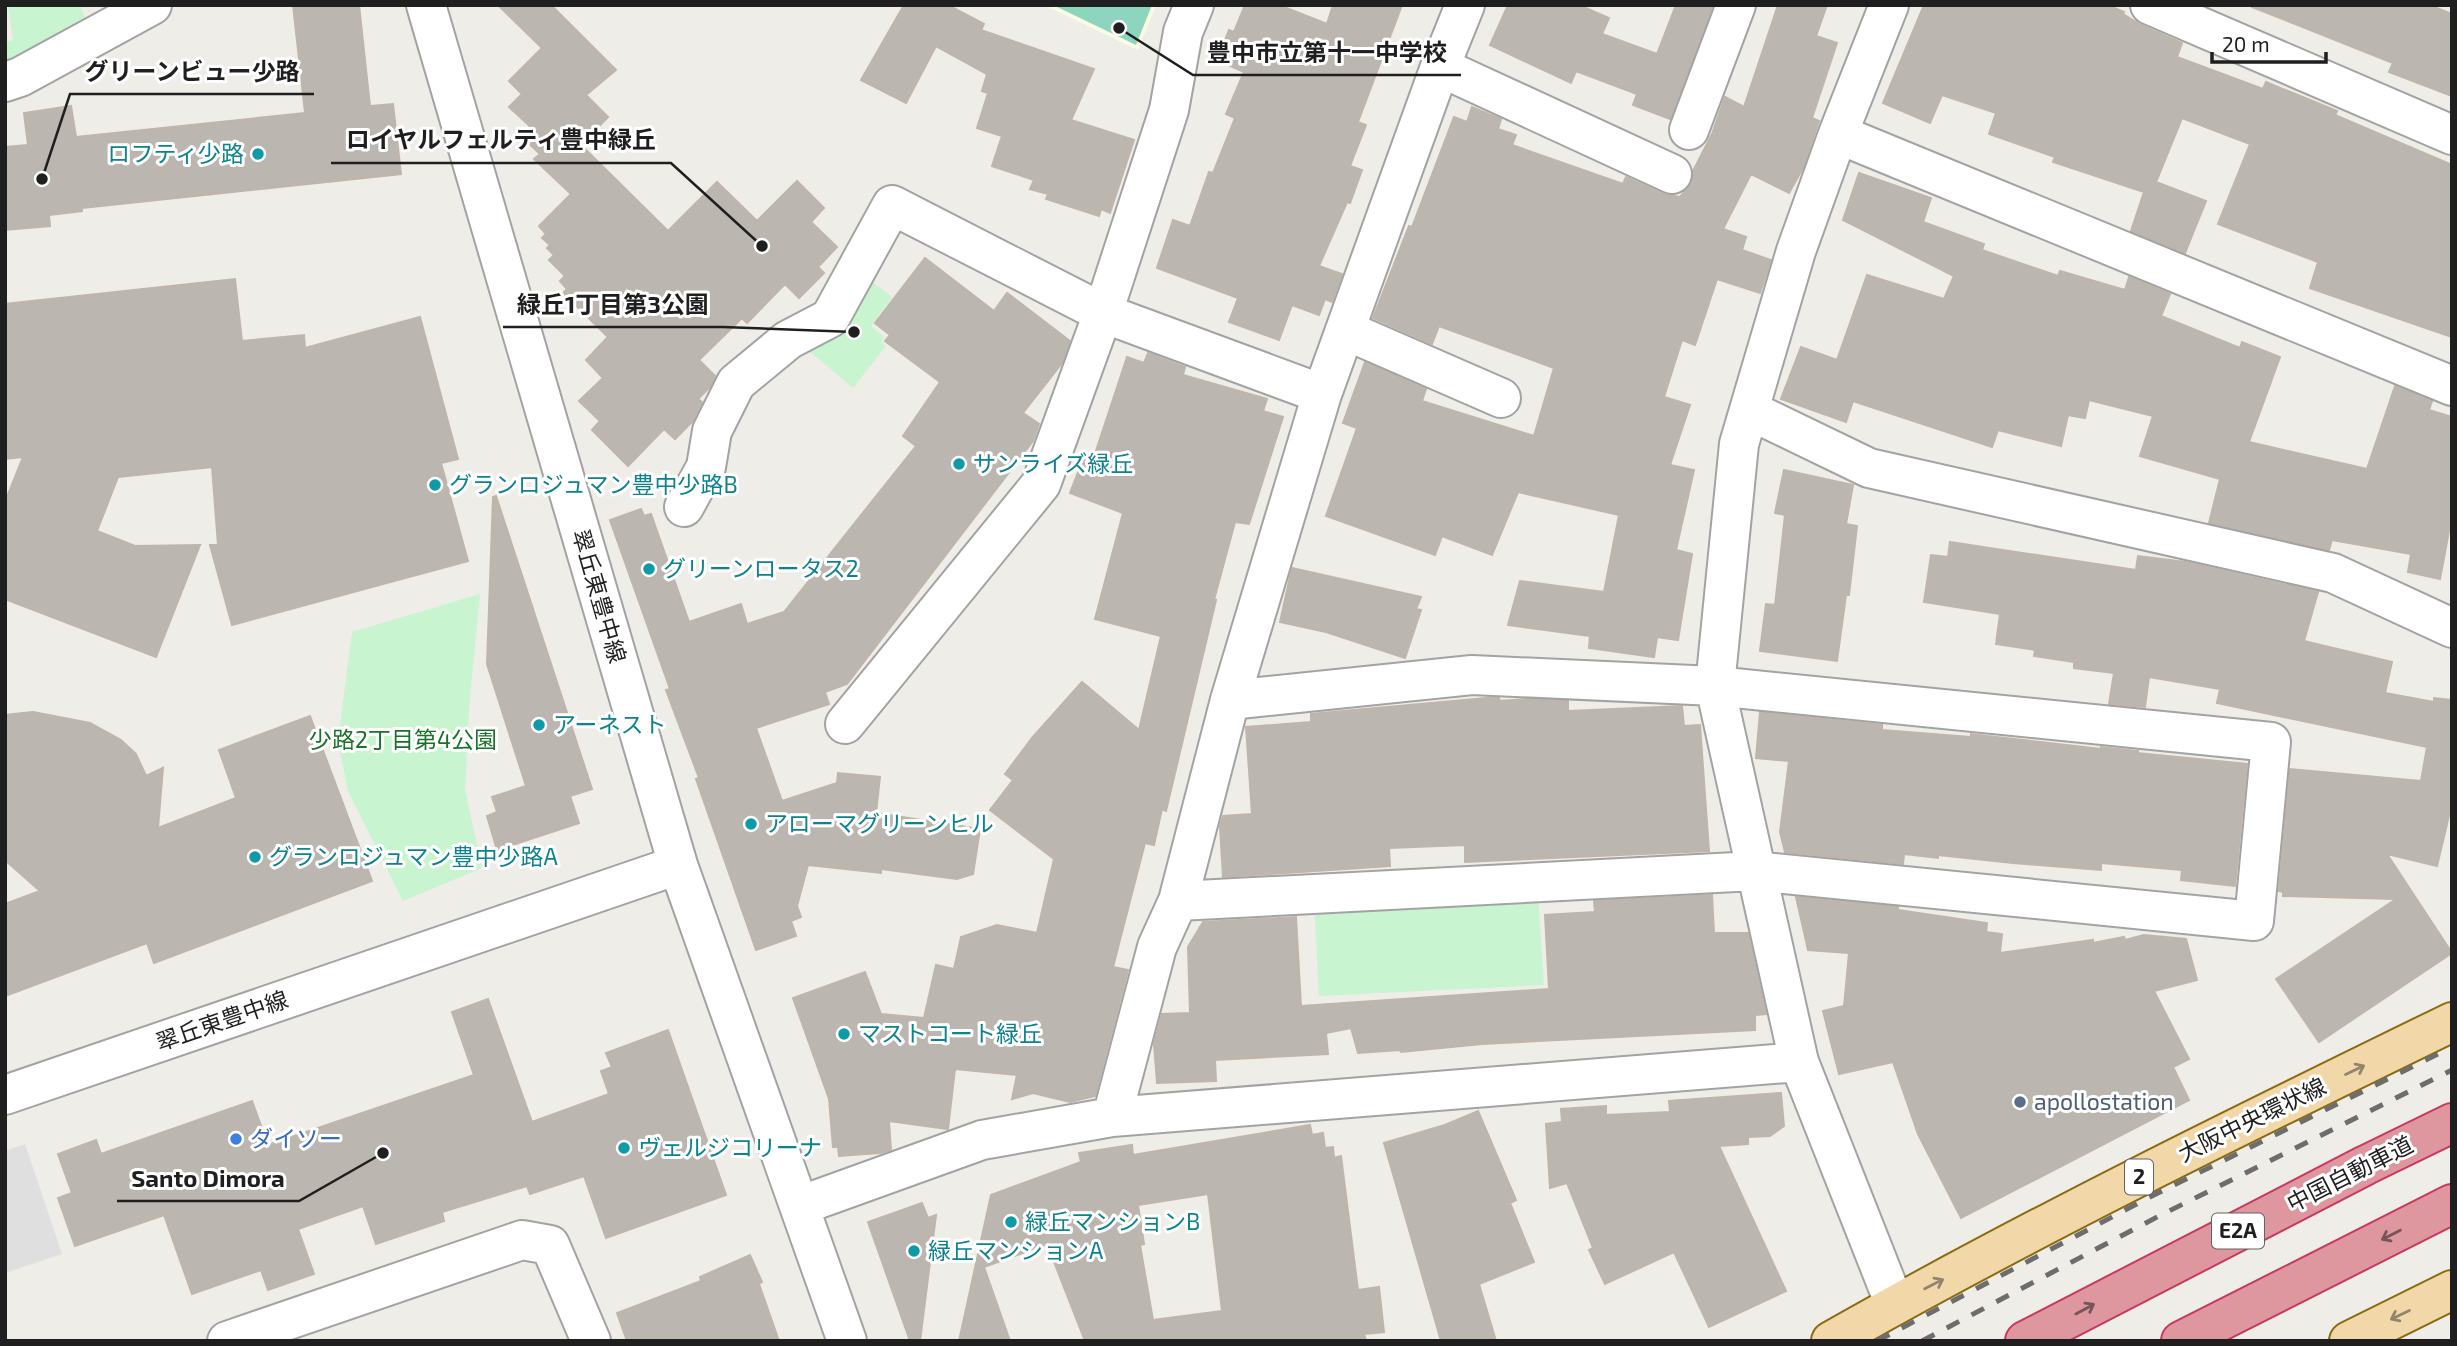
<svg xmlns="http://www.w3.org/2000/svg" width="2457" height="1346" viewBox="0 0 2457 1346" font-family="'Exo 2','Noto Sans JP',sans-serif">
  <rect width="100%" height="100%" fill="#efede7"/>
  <!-- education -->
  <path fill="#fafce3" d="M1044 5H1156L1138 50Z"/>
  <!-- park -->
  <path fill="#c9f4d0" d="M13 5H80L87 23 5 63V42L13 40 8 7Z
    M871 281 892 297 871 326 884 337 881 342 886 346 853 388 804 347Z
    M480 594 469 708 465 790 482 868 403 901 348 791 338 741 352 632Z
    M1538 893 1544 985 1319 996 1314 902Z"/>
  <!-- pitch -->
  <path fill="#8ed5bf" d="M1053 5H1152L1136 45Z"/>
  <!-- parking -->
  <path fill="#dfdfdf" d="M25 1144 62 1254 5 1273V1151Z"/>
  <!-- building -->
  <path fill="#bcb6b0" stroke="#bfb5ab" stroke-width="2" fill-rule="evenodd" d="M293 5H359L370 106 393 104 401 174 82 208V211L49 215 50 226 5 230V147L28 145 24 113 71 106 76 137 305 113Z
    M498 5H551L616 70 586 95 608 117 581 145 668 231 717 182 757 221 797 181 824 208 811 222 837 247 818 267 824 273 799 298 785 284 747 323 742 318 699 360 715 376 710 387 698 399 702 402 692 422 675 439 664 429 628 466 592 430 600 421 579 401 603 378 586 360 608 337 563 293 567 289 560 281 565 276 549 260 554 255 547 248 550 245 542 238 546 234 539 226 571 194 534 159 540 154 524 139 533 129 509 107 522 94 509 81 542 48Z
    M904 5H948L984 24 981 30 1094 69 1071 120 1134 140 1110 213 1101 209 1099 216 1046 199 1048 194 1030 189 1034 180 992 166 1002 136 977 128 988 93 982 91 987 74 936 46 906 103 861 80Z
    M1245 5H1279L1327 24 1333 5H1402L1358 122 1366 125 1350 166 1362 170 1350 203 1347 202 1319 266 1342 274 1332 302 1325 299 1319 315 1292 305 1279 340 1229 322 1238 298 1157 268 1173 220 1190 226 1209 172 1213 173 1235 118 1226 114 1244 72 1217 60 1229 30 1234 32Z
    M1508 5H1579L1609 18 1602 34 1657 54 1676 5H1713L1670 119 1633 105 1637 94 1576 71 1571 83 1490 45Z
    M1778 5H1827L1816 36 1837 43 1812 118 1819 121 1803 168 1789 193 1751 174 1723 229 1746 237 1742 250 1771 260 1760 293 1717 279 1695 345 1682 340 1664 397 1690 405 1670 465 1694 470 1676 550 1692 554 1678 640 1657 637 1654 657 1589 648 1590 636 1508 625 1520 581 1604 592 1619 515 1518 492 1492 555 1442 536 1435 555 1326 516 1357 428 1343 423 1365 362 1426 389 1422 401 1534 436 1554 368 1439 326 1432 344 1373 318 1409 226 1412 227 1454 117 1467 122 1472 107 1501 119 1498 129 1516 135 1512 145 1623 184 1626 177 1663 194 1680 197 1692 183 1693 171 1712 134 1725 97 1744 107Z
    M1924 5H2108L2124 12 2123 14 2141 25 2182 43 2177 57 2263 89 2266 82 2337 111 2335 115 2452 165V337L2310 288 2318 262 2218 224 2250 144 2182 118 2156 182 2206 201 2185 253 2131 231 2144 192 2053 162 2055 157 1989 134 1996 113 1942 95 1930 123 1883 103Z
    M2252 5H2429L2452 14V96L2389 72 2393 63 2252 7Z
    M1859 173 1931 198 1923 222 1984 244 1982 250 2058 276 2060 271 2125 290 2129 277 2170 294 2161 316 2240 348 2242 342 2280 357 2249 442 2367 469 2395 386 2432 401 2429 410 2452 417V515L2440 579 2408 572 2411 554 2332 540 2329 550 2209 523 2220 479 2140 456 2153 416 2089 400 2085 418 2068 415 2061 446 1998 430 1992 447 1853 401 1846 422 1781 399 1801 347 1837 360 1867 275 1944 299 1954 276 1843 220Z
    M925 258 994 311 1007 293 1070 341 1062 363 1023 413 1039 424 1033 441 847 684 825 692 829 704 756 728 782 801 837 783 838 773 880 777 876 813 980 829 973 874 957 879 881 869V873L808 865 797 906 801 917 791 921 796 936 756 950 696 779 699 778 666 690 670 689 610 520 641 509 644 516 651 514 689 622 741 604 747 624 784 612 916 446 903 436 940 382 885 341 890 335 875 323Z
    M235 279 242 341 304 335 305 348 420 317 458 459 441 463 468 561 232 625 210 545H218L212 467 118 477 97 531 135 546 200 545 156 657 5 599V502L23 457 5 459V304Z
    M1148 353 1185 367 1183 375 1267 399 1263 411 1283 417 1249 524 1235 522 1214 600H1216L1166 811 1162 809 1154 845 1145 843 1113 967 1128 970 1095 1096 1070 1102 1033 1093 1012 1099 1017 1075 955 1069 948 1129 889 1121 891 1150 880 1153 839 1156 838 1147H833L829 1099 793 998 865 972 881 1014 924 1018 936 965 954 969 961 937 997 925 1037 933 1054 859 990 810 1013 780 1005 774 1032 738 1082 682 1139 730 1161 636 1095 619 1123 513 1070 493 1084 457 1092 463 1127 357 1144 363Z
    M1784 470 1853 485 1846 524 1857 526 1849 595H1846L1837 661 1760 651 1766 604 1775 605 1785 515 1775 513Z
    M496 496 592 789 570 796 579 823 497 850 487 816 497 812 492 797 526 786 487 664 493 497Z
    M1950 542 2136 570 2138 556 2186 562 2318 592 2304 641 2392 662 2385 693 2434 702V698L2452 700V803L2437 866 2387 854 2452 953 2319 1042 2276 979 2396 899 2283 896V892L2279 891 2290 769 2421 781 2427 747 2217 703 2220 689 2149 677 2145 707 2109 704 2114 673 2074 668V662L2034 656 2035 650 1996 644 2000 614 1924 602 1931 555 1948 557Z
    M1292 568 1421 597 1416 609 1421 610 1405 658 1326 632 1280 622Z
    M1486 698H1499L1500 701 1527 699 1568 701V711L1682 706 1684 726 1700 725 1709 851 1465 862V845L1389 848 1390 866 1223 877 1220 826 1223 816 1252 814 1246 727 1311 722V714Z
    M33 712 90 723 121 740 136 754 146 776 163 768 158 828 236 798 219 750 310 716 372 881 154 963 147 943 5 996V904L40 891 5 860V715Z
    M1760 712 1882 725V730L1971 737V734L2101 749V747L2138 751 2137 753 2247 764 2235 886 2181 880 2182 870 2101 863V870L2013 863 1938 855V858L1904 854 1903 864 1785 852 1780 832 1789 761 1756 758Z
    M1712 895 1714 933H1748L1766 1014 1755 1015V1030L1482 1044 1401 1052 1400 1050 1358 1053 1351 1028 1326 1033 1328 1054 1215 1060 1216 1081 1157 1083 1154 1044 1162 1014 1190 1013 1188 947 1203 922 1296 917 1301 1006 1549 989 1545 915 1595 912 1594 901Z
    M1796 897 1898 907V910L1987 923 1986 932 2002 934 2000 953 2093 940V943L2124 937 2125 940 2144 935 2186 939 2197 980 2154 991 2189 1059 2173 1067 2189 1100 1961 1218 1918 1134 1893 1062 1839 1074 1823 1011 1844 1006 1849 953 1808 950Z
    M488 999 532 1122 609 1094 601 1071 612 1067 606 1053 668 1030 726 1195 606 1238 584 1176 530 1194 527 1186 442 1212 444 1221 376 1244 363 1206 298 1229 314 1274 268 1290 261 1270 192 1294 164 1215 75 1246 58 1198 72 1193 58 1154 96 1140 101 1154 252 1101 268 1145 474 1075 452 1012Z
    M1781 1093 1784 1126 1770 1136 1748 1137V1144L1719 1146 1786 1291 1709 1327 1674 1252 1605 1284 1589 1250 1593 1248 1567 1183 1550 1188 1546 1124 1562 1122 1561 1109 1606 1106V1115L1670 1112 1669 1101Z
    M1478 1111 1516 1200 1510 1203 1534 1262 1479 1284 1496 1341H1441L1384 1143 1445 1125Z
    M1310 1125 1312 1135 1323 1133 1325 1148 1333 1147 1334 1158 1341 1156 1358 1290 1379 1287 1384 1332 1364 1334 1366 1341H1085L1047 1244 984 1267 1010 1341H959L991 1195 1081 1162 1079 1153 1132 1145 1133 1155ZM1208 1194 1222 1311 1153 1320 1140 1245 1144 1244 1138 1205Z
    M922 1203 928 1218 936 1215 920 1341H910L868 1222Z
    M750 1255 762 1282 759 1284 779 1341H627L617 1313 701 1281 700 1277Z"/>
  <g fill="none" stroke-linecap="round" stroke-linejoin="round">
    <!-- minor casing -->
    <g stroke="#a3a3a3" stroke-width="42">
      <path id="minor" d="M426 5 678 865 847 1341
        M1889 5 1838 134 1796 251 1739 444 1715 686 1799 1062 1895 1305
        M2150 5 2452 135
        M1440 67 1672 174
        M5 82 20 77 152 5
        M1689 130 1736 5
        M1838 134 2452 386
        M1345 330 1501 398
        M1749 410 1869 468 2333 573 2452 628
        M684 507 706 467 712 431 736 383 788 340 830 318 892 205 1103 313 1322 394
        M845 724 1041 484 1103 313 1169 110 1183 32 1194 5
        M1178 901 1755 871 2254 921 2271 742 1715 686 1472 675 1230 700
        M5 1095 678 865
        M1112 1117 1157 947 1178 901 1230 700 1322 394 1440 67 1465 5
        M799 1206 982 1140 1112 1117 1799 1062
        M227 1341 522 1240 550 1245 591 1341"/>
    </g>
    <!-- major casing -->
    <g stroke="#8a6b11" stroke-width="42">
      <path id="major" d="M1831 1341C2034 1226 2243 1124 2452 1022
        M2349 1341 2452 1290"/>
    </g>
    <!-- highway casing -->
    <g stroke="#c83960" stroke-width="42">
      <path id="highway" d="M2025 1341 2366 1165 2452 1123
        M2181 1341 2452 1204"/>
    </g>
    <!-- minor -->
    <use href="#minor" stroke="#fff" stroke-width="38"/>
    <!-- major -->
    <use href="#major" stroke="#f2d8a9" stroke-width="38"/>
    <!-- highway -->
    <use href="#highway" stroke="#de979f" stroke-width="38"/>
    <!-- rail -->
    <path stroke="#6d6d6d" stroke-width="5" stroke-dasharray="14 14" stroke-linecap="butt" d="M1877 1341 2148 1198 2452 1047
      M1922 1341 2159 1216 2452 1070"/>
  </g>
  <!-- one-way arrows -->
  <defs><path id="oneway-shaft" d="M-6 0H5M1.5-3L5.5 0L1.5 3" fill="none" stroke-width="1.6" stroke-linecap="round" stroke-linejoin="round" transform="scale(1.75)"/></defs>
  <g stroke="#93856b">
    <use href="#oneway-shaft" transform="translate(2355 1070) rotate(-26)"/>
    <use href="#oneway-shaft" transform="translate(1934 1284) rotate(-27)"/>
    <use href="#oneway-shaft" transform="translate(2400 1315) rotate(154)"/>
  </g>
  <g stroke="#755559">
    <use href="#oneway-shaft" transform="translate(2391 1235) rotate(153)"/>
    <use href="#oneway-shaft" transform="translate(2085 1309) rotate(-28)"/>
  </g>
  <!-- markers -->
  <g fill="#0f9aa8" stroke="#fff" stroke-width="2.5">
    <circle cx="258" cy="154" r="7"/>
    <circle cx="959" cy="464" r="7"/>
    <circle cx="435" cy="485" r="7"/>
    <circle cx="649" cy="569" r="7"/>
    <circle cx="539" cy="725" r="7"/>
    <circle cx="751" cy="824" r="7"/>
    <circle cx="255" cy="857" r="7"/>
    <circle cx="844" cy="1034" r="7"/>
    <circle cx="624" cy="1148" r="7"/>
    <circle cx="1011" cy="1222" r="7"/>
    <circle cx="914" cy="1251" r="7"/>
  </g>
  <circle fill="#5c6f8a" stroke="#fff" stroke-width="2.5" cx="2020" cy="1102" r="7"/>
  <circle fill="#3f7fe0" stroke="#fff" stroke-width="2.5" cx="236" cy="1139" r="7"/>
  <g text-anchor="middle" stroke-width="6" stroke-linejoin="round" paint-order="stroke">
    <!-- shield labels -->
    <g fill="#fff" stroke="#626262" stroke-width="2">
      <rect x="2125" y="1159.5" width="28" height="35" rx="5"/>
      <rect x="2212" y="1213.5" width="52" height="35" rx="5"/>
    </g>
    <g font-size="21" font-weight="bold" fill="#1f1f1f">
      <text x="2139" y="1184">2</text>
      <text x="2238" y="1238">E2A</text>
    </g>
    <!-- culture labels -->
    <g font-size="23" fill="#0d838f" stroke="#fff" text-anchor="start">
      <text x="244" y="162" text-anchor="end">ロフティ少路</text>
      <text x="973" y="472">サンライズ緑丘</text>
      <text x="449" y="493">グランロジュマン豊中少路B</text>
      <text x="663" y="577">グリーンロータス2</text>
      <text x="553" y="733">アーネスト</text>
      <text x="765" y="832">アローマグリーンヒル</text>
      <text x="269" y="865">グランロジュマン豊中少路A</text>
      <text x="858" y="1042">マストコート緑丘</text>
      <text x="638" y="1156">ヴェルジコリーナ</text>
      <text x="1025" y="1230">緑丘マンションB</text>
      <text x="928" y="1259">緑丘マンションA</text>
    </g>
    <!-- street labels -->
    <g font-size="23" fill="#1f1f1f" stroke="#fff">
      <text transform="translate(599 596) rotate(74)" y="8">翠丘東豊中線</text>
      <text transform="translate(222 1021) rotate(-19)" y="8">翠丘東豊中線</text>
      <text transform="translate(2252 1120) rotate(-26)" y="8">大阪中央環状線</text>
      <text transform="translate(2350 1174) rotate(-27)" y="8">中国自動車道</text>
    </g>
    <!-- park labels -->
    <g font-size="23" fill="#187326" stroke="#fff">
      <text x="403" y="748">少路2丁目第4公園</text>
    </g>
    <!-- service labels -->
    <g font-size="23" fill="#4e5e75" stroke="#fff" text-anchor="start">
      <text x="2034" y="1110">apollostation</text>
    </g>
    <!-- shop labels -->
    <g font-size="23" fill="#366cbe" stroke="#fff" text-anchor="start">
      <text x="250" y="1147">ダイソー</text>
    </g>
  </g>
  <!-- callouts -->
  <path fill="none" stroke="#1f1f1f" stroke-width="2.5" d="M1119 28L1193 75H1461M42 179L70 94H314M762 246L671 163H331M854 332L723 327H503M383 1153L299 1201H117"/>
  <g fill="#1f1f1f" stroke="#fff" stroke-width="2.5">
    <circle cx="1119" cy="28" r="7"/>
    <circle cx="42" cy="179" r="7"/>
    <circle cx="762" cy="246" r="7"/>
    <circle cx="854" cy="332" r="7"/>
    <circle cx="383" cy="1153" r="7"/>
  </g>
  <g font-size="24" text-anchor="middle" font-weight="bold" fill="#1f1f1f" stroke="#fff" stroke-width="6" stroke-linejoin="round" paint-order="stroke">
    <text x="1327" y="61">豊中市立第十一中学校</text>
    <text x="192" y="80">グリーンビュー少路</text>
    <text x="501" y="148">ロイヤルフェルティ豊中緑丘</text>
    <text x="613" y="313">緑丘1丁目第3公園</text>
    <text x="208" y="1187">Santo Dimora</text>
  </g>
  <!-- border -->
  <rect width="2457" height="1346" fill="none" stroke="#1f1f1f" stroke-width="14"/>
  <!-- scale -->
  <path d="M2212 52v10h114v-10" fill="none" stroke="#1f1f1f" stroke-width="3.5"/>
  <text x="2222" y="52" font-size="21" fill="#1f1f1f" stroke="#ffffff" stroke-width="5" paint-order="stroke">20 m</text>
</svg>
